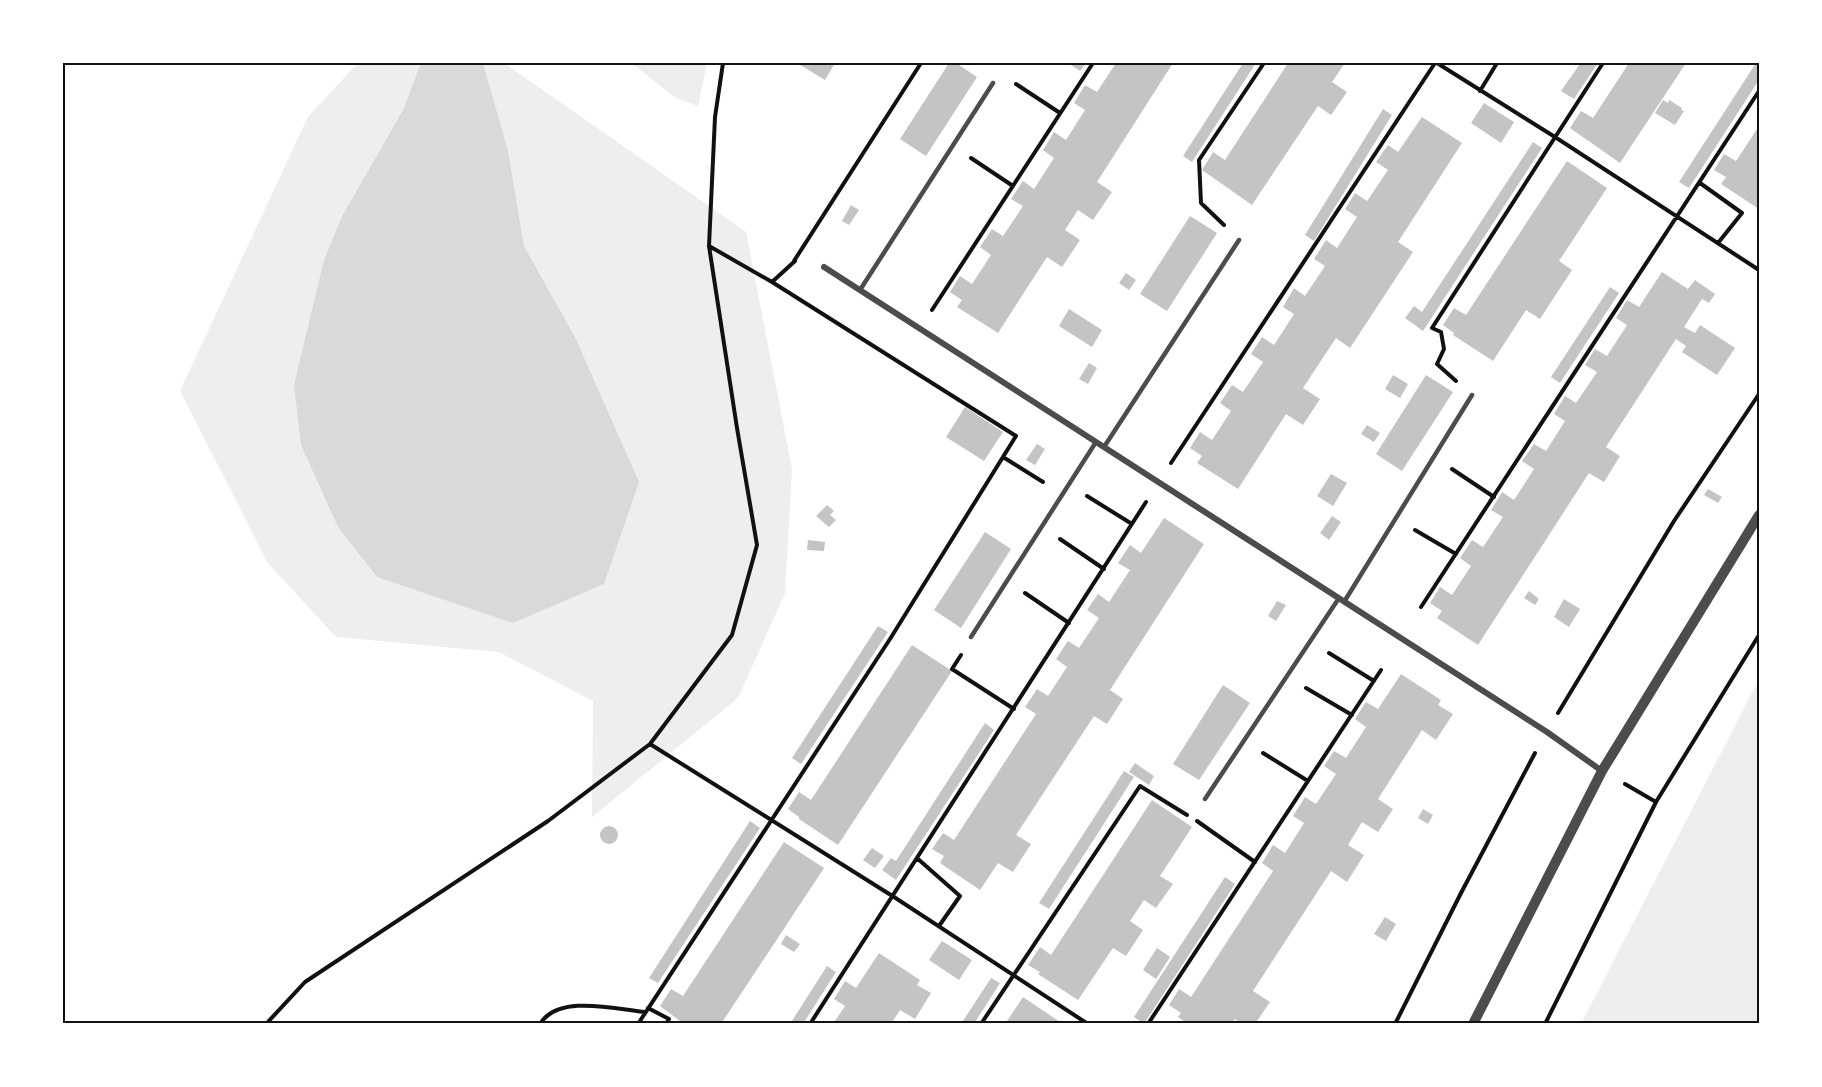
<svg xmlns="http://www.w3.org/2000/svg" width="1822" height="1087" viewBox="0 0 1822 1087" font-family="'Crimson Pro',serif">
  <rect width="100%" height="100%" fill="#fff"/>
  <!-- green -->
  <path fill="#eee" d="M358 63H421L403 110 342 216 324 260 575 337 524 246 508 150 483 63H504L746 232 792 469 785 593 738 698 592 817 593 701 499 652 336 637 268 563 180 391 308 117Z
    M631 63H707L698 106 676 98Z
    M1759 681V1024H1581L1753 691Z"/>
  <!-- water -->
  <path fill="#d9d9d9" d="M421 63H483L508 150 524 246 575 337 639 482 604 584 513 623 377 577 338 527 301 445 294 385 324 260 342 216 403 110Z"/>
  <!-- building -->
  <path fill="#c4c4c4" d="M797 63H835L825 80Z
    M949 63H956L977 77 926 156 900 139Z
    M1072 63H1086L1080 71 1071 65Z
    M1116 63H1173L1097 182 1112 192 1093 220 1078 210 1065 230 1080 240 1062 267 1047 257 998 333 957 307 962 300 950 292 960 276 972 284 991 255 980 247 992 229 1003 236 1023 206 1011 199 1023 181 1034 189 1054 158 1043 150 1054 132 1066 140 1085 110 1074 103 1085 85 1097 92Z
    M1243 63H1256L1192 162 1183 156Z
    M1288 63H1345L1332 82 1347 92 1331 115 1318 106 1252 205 1202 170 1213 152 1225 160Z
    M1584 63H1598L1574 99 1561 91 1580 64 1582 65Z
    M1629 63H1686L1620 163 1570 128 1581 111 1593 118Z
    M1756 63H1759V80L1689 188 1679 182Z
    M1663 100 1668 103 1669 100 1682 108 1681 110 1684 111 1675 125 1655 113Z
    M1484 103 1514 122 1501 143 1471 123Z
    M1383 109 1392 115 1314 241 1305 235Z
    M1422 117 1462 143 1398 242 1413 252 1350 348 1336 338 1303 388 1320 399 1303 425 1286 414 1238 489 1197 463 1202 456 1190 448 1200 432 1212 440 1231 411 1220 403 1232 385 1243 392 1263 362 1251 354 1262 337 1274 345 1294 314 1283 307 1294 288 1305 296 1325 266 1314 259 1326 240 1337 248 1357 217 1345 209 1355 193 1367 201 1388 170 1376 162 1388 145 1398 152Z
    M1759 126V209L1721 184 1726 177 1714 170 1724 154 1736 161Z
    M1533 142 1542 148 1423 331 1405 318 1414 306 1422 312Z
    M1567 161 1607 188 1559 261 1572 270 1540 319 1526 310 1493 361 1453 335 1454 333 1443 325 1454 308 1466 315Z
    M851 205 859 210 849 225 842 221Z
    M1190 216 1217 233 1167 311 1140 294Z
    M1662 272 1688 289 1695 280 1715 294 1709 303 1702 299 1684 327 1695 333 1700 325 1735 348 1717 375 1682 352 1686 346 1676 339 1606 447 1620 456 1604 482 1589 473 1478 645 1437 618 1442 611 1430 603 1440 587 1452 595 1471 566 1460 558 1472 540 1483 547 1503 517 1491 510 1502 492 1514 500 1534 469 1522 461 1534 444 1546 451 1565 421 1554 414 1565 396 1576 403 1597 372 1585 365 1595 349 1607 356 1627 325 1616 318 1627 300 1639 307Z
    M1126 273 1136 280 1129 290 1119 283Z
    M1610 287 1619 293 1560 383 1551 377Z
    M1069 309 1102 330 1092 347 1059 326Z
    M1089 363 1097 368 1088 384 1079 379Z
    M1393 375 1408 384 1400 398 1385 389Z
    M1426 375 1453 392 1402 471 1376 454Z
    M965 407 1003 432 984 461 946 437Z
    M1367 425 1380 433 1374 442 1361 434Z
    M1037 444 1045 449 1035 465 1026 460Z
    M1331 474 1347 483 1333 506 1317 496Z
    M1708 489 1722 497 1718 503 1704 495Z
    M827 505 834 511 830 515 836 520 829 527 816 516Z
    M1332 516 1341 522 1329 540 1320 533Z
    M1164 518 1204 544 1110 690 1123 699 1107 724 1094 716 1016 835 1031 844 1013 872 998 863 980 890 940 863 944 856 932 849 943 833 954 840 1036 714 1025 707 1037 689 1048 696 1067 667 1056 659 1068 641 1079 648 1099 618 1087 610 1098 594 1109 602 1130 570 1118 563 1130 545 1141 553Z
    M985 532 1011 549 961 628 934 610Z
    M808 540 825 542 824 551 807 550Z
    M1529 591 1539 599 1535 605 1524 598Z
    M1564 599 1580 609 1569 627 1554 617Z
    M1277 601 1286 605 1276 621 1268 616Z
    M878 626 888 632 801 764 792 758Z
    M912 645 952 671 838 845 799 819V817L788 809 799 792 811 800Z
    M1401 674 1441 700 1438 705 1453 714 1436 740 1422 730 1378 799 1393 809 1378 832 1362 822 1348 845 1364 855 1347 882 1331 871 1253 991 1270 1002 1255 1024H1242L1235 1019 1232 1024H1188L1178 1017 1181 1013 1169 1005 1179 989 1191 997 1273 871 1262 863 1273 845 1285 853 1304 823 1293 816 1305 797 1316 804 1336 774 1324 766 1334 751 1346 758 1366 727 1355 719 1366 702 1378 709Z
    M1223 685 1250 703 1199 780 1173 764Z
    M985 723 994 730 896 880 882 870 891 858 896 861Z
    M1135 763 1154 776 1149 785 1129 772Z
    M1124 771 1134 777 1049 909 1039 903Z
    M1152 800 1192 827 1160 876 1173 884 1156 908 1144 900 1130 921 1143 930 1126 956 1113 948 1078 1000 1038 974 1040 972 1028 965 1040 947 1051 955Z
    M1423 809 1433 815 1428 824 1418 818Z
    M750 821 760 828 658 983 649 978Z
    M600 835a9 9 0 1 1 18 0a9 9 0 1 1-18 0Z
    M784 842 824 868 721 1024H684L660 1006 671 989 683 996Z
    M872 848 884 856 875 868 863 860Z
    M1225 877 1235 884 1144 1024 1134 1017Z
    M1385 917 1396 924 1386 941 1374 934Z
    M786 935 800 944 794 952 781 944Z
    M942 941 972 960 959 980 929 960Z
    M1157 948 1170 957 1156 979 1143 970Z
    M879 953 920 980 917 985 931 993 915 1019 900 1010 891 1024H833L845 1006 834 999 845 981 856 988Z
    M827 966 836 972 803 1024H790Z
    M991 978 1000 983 974 1024H961Z
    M1023 997 1063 1024H1005Z"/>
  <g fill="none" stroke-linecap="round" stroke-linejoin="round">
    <!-- path -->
    <path stroke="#111" stroke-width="4" d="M1437 63 1555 137 1759 270
      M1016 84 1060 113
      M1480 91 1497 63
      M971 158 1013 186
      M1700 183 1742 213 1718 243
      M1224 225 1201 203 1199 160 1264 63
      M709 246 772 282 795 261
      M794 261 921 63
      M932 310 1093 63
      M1456 381 1437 364 1444 349 1441 332 1432 328 1603 63
      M1003 457 1043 482
      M1171 463 1435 63
      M1452 469 1494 497
      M1087 496 1132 524
      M1415 530 1456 554
      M1060 539 1104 569
      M1025 593 1069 623
      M1421 607 1759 91
      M1329 653 1374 681
      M961 655 952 669 1014 709
      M1306 688 1352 715
      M1558 713 1674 521 1759 394
      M650 744 894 897 1088 1024
      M1263 753 1308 781
      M1625 784 1656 802
      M1197 821 1255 862
      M918 859 960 896 939 926
      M648 1008 669 1019 666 1024
      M266 1024 305 982 548 821 650 744 732 635 757 545 737 428 709 246 715 117 723 63
      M540 1024C558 994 615 1009 645 1012
      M638 1024 890 639 1016 436 772 282
      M810 1024 1146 502
      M981 1024 1140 786 1187 815
      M1148 1024 1381 670
      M1395 1024 1461 893 1535 753
      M1545 1024 1656 802 1759 635"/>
    <!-- service -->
    <path stroke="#4c4c4c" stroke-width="4.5" d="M860 290 993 83
      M1104 447 1239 240
      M1344 602 1472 395
      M971 637 1096 442
      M1205 799 1339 598"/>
    <!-- minor -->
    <path stroke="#4c4c4c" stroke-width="6" d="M824 267 1547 732 1602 771"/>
    <!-- tertiary -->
    <path stroke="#4c4c4c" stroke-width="10" d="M1473 1024 1602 771 1759 515"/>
  </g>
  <!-- border -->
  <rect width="1822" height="1087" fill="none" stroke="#ffffff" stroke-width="129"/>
  <rect x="64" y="64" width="1694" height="958" fill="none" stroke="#111" stroke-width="2"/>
</svg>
